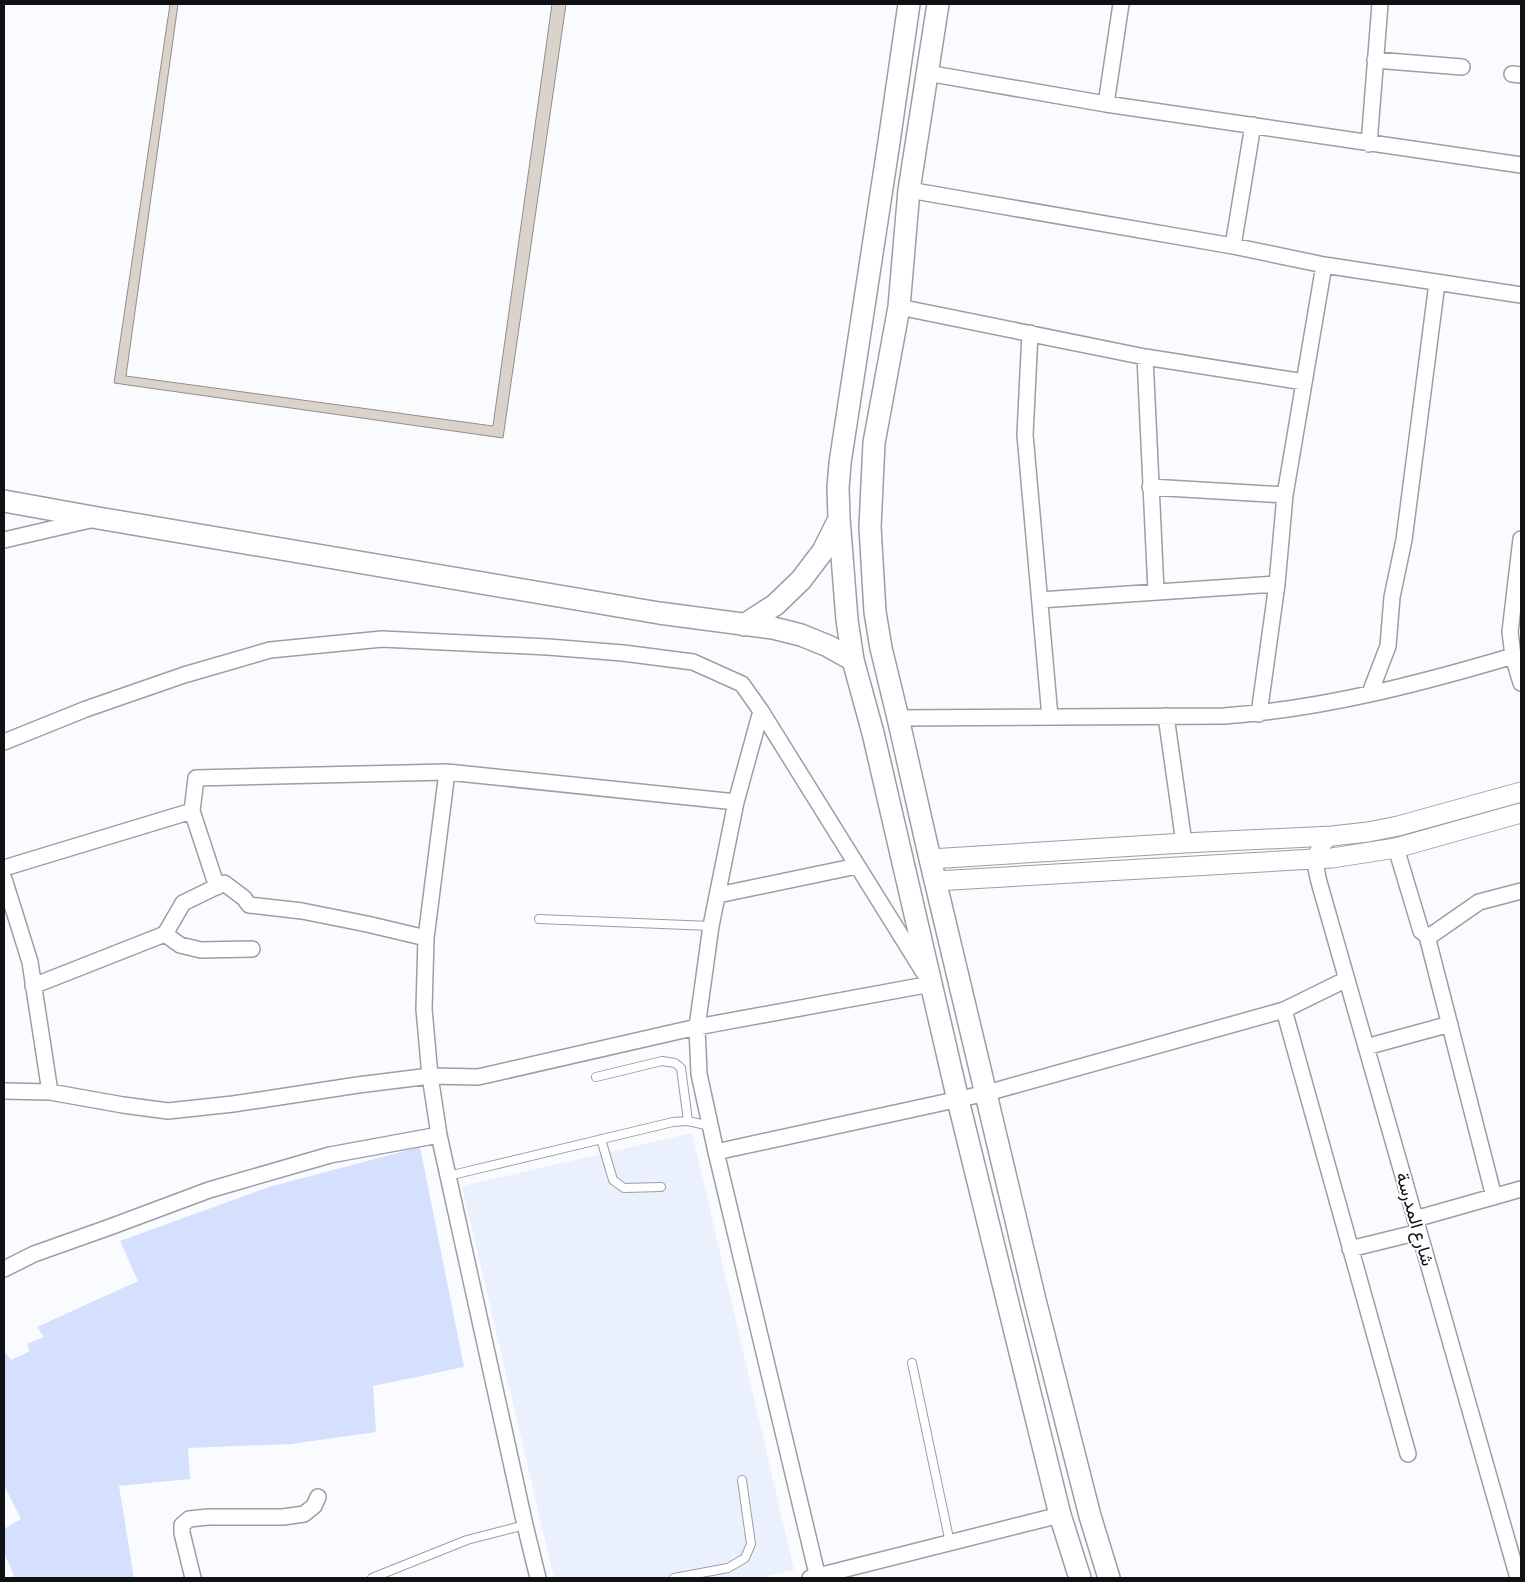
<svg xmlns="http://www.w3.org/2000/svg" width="1525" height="1582" viewBox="0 0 1525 1582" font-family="'Alegreya Sans',Vazirmatn,sans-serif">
  <rect width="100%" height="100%" fill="#fafbff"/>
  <!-- built -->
  <path fill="#eaf0fc" d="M692 1133 794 1570 759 1578H554L462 1186Z"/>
  <!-- green -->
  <path fill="#d4e0fd" d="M420 1147 464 1367 373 1386 376 1432 291 1444 188 1448 190 1479 119 1486 134 1578H15L4 1553V1529L21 1519 4 1485V1354L6 1353 11 1360 30 1351 27 1344 44 1337 37 1327 138 1281 120 1241 269 1187Z"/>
  <!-- building -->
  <path fill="#dad3cc" stroke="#948d87" d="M170 4H178L126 376 493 426 552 4H566L503 438 114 383Z"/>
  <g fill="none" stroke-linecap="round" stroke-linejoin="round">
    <!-- service casing -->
    <g stroke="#9b9ea6" stroke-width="10">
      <path id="service" d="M539 919 711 926
        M596 1077 662 1061 675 1063 681 1068 688 1121
        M601 1139 613 1180 624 1188 661 1187
        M448 1176 673 1122 688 1121 710 1126
        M912 1363 950 1543
        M372 1578 467 1540 525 1525
        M674 1578 728 1568 745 1558 751 1544 742 1480"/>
    </g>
    <!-- minor casing -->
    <g stroke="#9b9ea6" stroke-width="18">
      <path id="minor" d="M1375 60 1462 67
        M927 73 1106 104 1521 165
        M1512 74 1521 75
        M1106 104 1121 4
        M1369 144 1380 4
        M909 190 1233 246 1324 265 1521 295
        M1233 246 1253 125
        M899 307 1145 357 1304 382
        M1030 333 1025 435 1050 717
        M1145 357 1156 591
        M1150 487 1285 495
        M1521 539 1510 632 1513 656 1521 683
        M4 540 90 520
        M1040 600 1277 584
        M1370 693 1388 646 1392 597 1404 540 1437 283
        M1259 714 1277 584 1285 495 1324 265
        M1166 716 1184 843
        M898 718 1224 716C1322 709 1419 684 1513 656
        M4 742 86 709 184 675 270 650 382 639 548 647 623 653 693 662 742 684 761 711 931 984 697 1027 478 1077 430 1076 358 1085 233 1104 168 1111 123 1105 50 1092 4 1091
        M447 772 426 938 424 1009 430 1076 439 1135 525 1525 538 1578
        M736 802 711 926 697 1027 699 1074 716 1152 818 1578
        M192 811 217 887
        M1332 836C1312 854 1313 856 1319 882L1518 1578
        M1396 848 1421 931 1427 936 1433 934 1479 902 1521 891
        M4 868 192 811 196 778 447 772 736 802 761 711
        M4 879 30 962 50 1092
        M718 895 857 866
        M165 934 180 945 201 950 252 949
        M1427 936 1494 1197
        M33 986 165 934 183 903 224 883 244 898 249 905 302 911 367 924 426 938
        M1284 1010 1408 1454
        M1366 1047 1450 1024
        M716 1152 987 1093 1284 1010 1347 979
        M1415 1219 1521 1189
        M1350 1249 1419 1232
        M4 1269 34 1254 110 1227 209 1190 330 1155 439 1135
        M193 1578 182 1533V1525L189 1519 208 1517H283L304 1514 314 1506 318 1497
        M810 1578 1060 1515"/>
    </g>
    <!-- tertiary casing -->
    <g stroke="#9b9ea6" stroke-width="21">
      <path id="tertiary" d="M930 859 1184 843 1332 836 1368 832 1398 826 1521 792
        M935 881 1332 858 1396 848 1521 813"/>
    </g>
    <!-- secondary casing -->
    <g stroke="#9b9ea6" stroke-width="24">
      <path id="secondary" d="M909 4 889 142 840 463 838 488 839 518 847 620 853 660 873 733 958 1100 1060 1515 1080 1578
        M938 4 909 190 899 307 874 443 870 527 875 612 881 648 898 718 930 859 1035 1300 1090 1516 1109 1578
        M4 501 98 518 659 613 773 628 801 635 828 646 853 660
        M744 625 775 605 801 580 823 551 839 519"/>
    </g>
    <!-- service -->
    <use href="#service" stroke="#fff" stroke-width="8"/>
    <!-- minor -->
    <use href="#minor" stroke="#fff" stroke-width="15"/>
    <!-- tertiary -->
    <use href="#tertiary" stroke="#fff" stroke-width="19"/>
    <!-- secondary -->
    <use href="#secondary" stroke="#fff" stroke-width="21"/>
  </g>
  <g text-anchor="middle" stroke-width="4" stroke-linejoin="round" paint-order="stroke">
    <!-- street labels -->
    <g font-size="18" fill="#101114" stroke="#fff">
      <text transform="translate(1415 1219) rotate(74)" y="6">شارع المدرسة</text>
    </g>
  </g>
  <!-- border -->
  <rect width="1525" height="1582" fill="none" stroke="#101114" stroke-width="10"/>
</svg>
